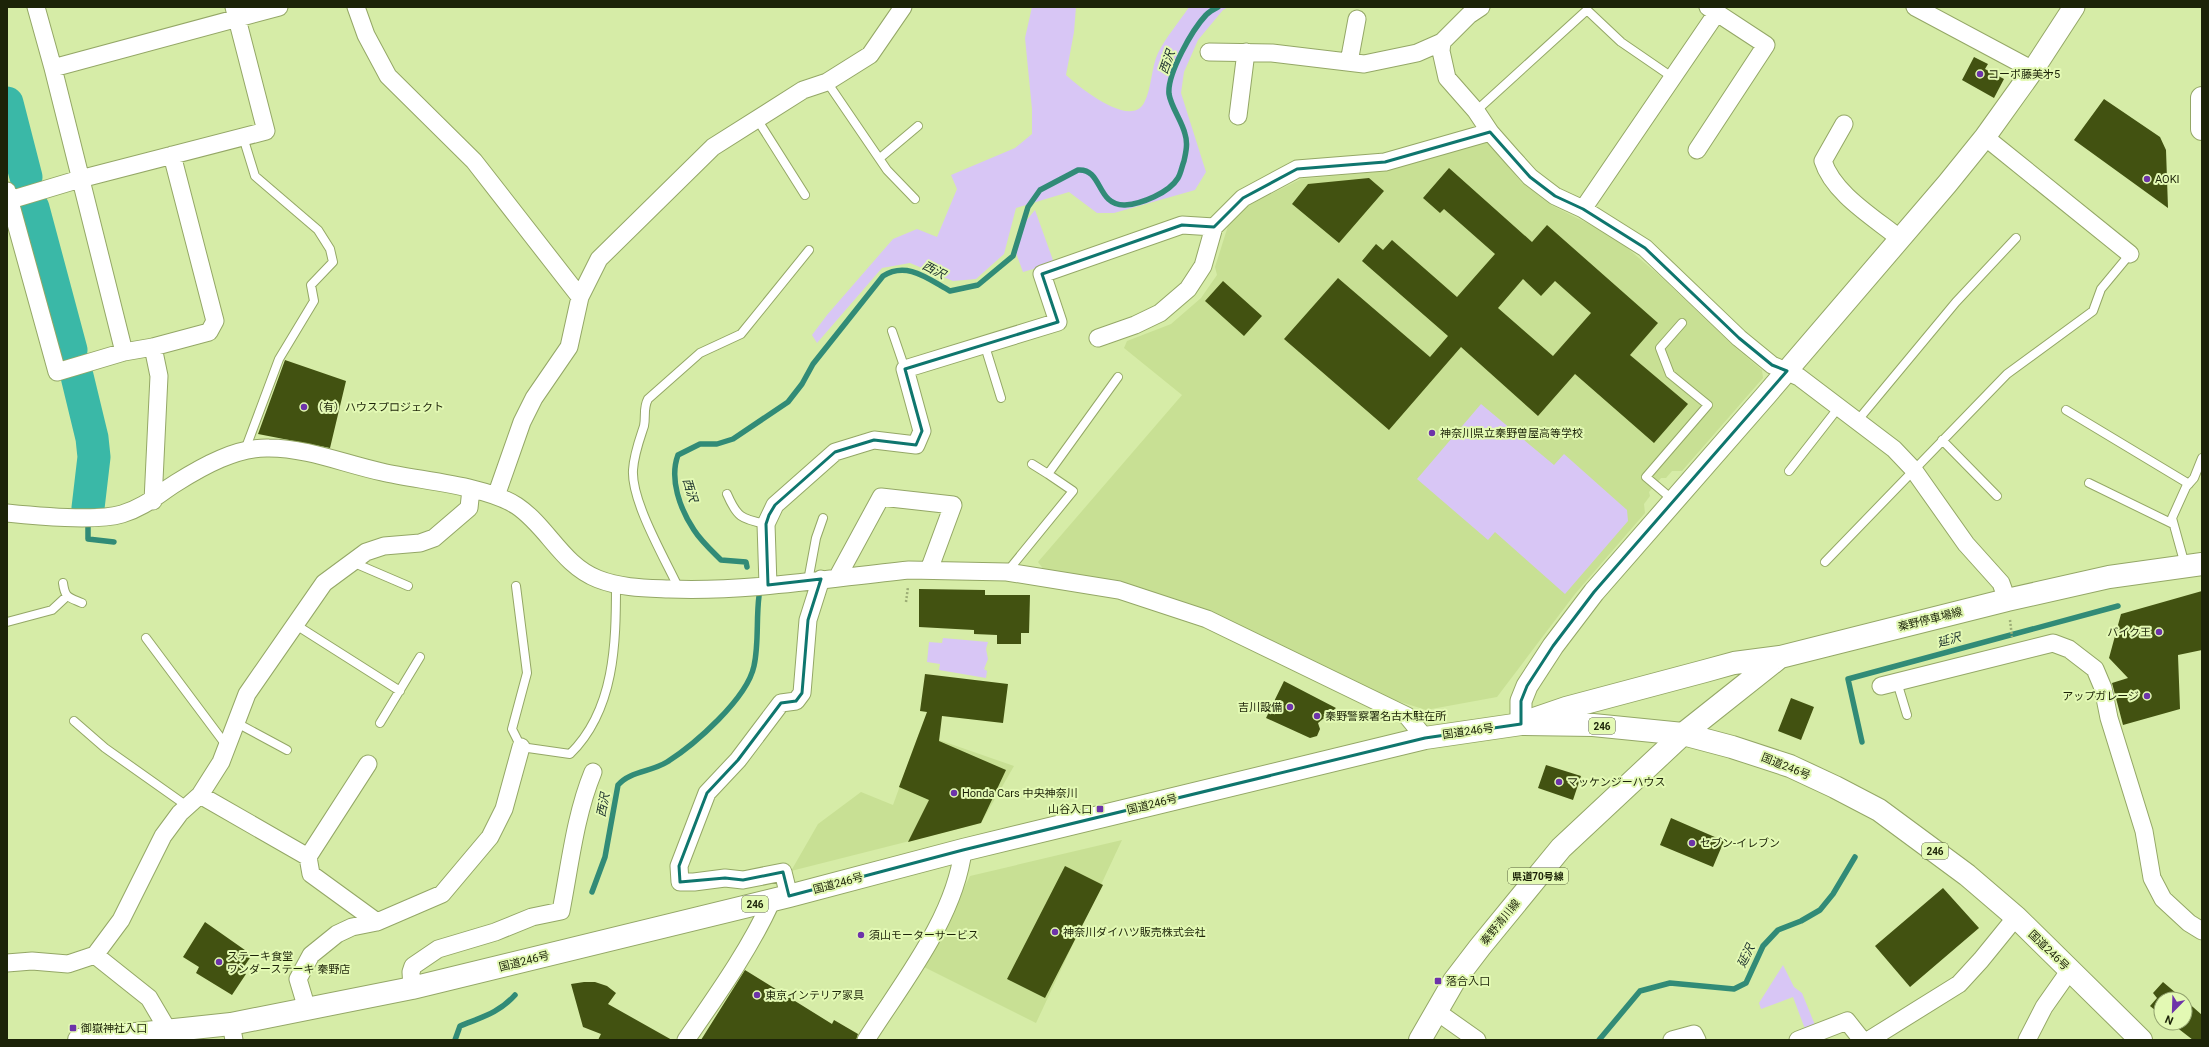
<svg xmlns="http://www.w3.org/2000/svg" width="2209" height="1047" viewBox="0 0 2209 1047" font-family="Roboto,'Noto Sans JP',sans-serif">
  <rect width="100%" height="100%" fill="#d6eca7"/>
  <!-- built -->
  <path fill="#c8e094" d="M1487 141 1522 183 1551 205 1597 228 1626 247 1659 275 1737 349 1762 370 1763 378 1682 471H1672L1666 478H1661L1649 492 1650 496 1644 504 1645 513 1575 594 1497 697 1426 710 1385 697 1197 607 1044 570 1038 562 1182 395 1124 348 1127 341 1171 324 1201 298 1217 275 1215 267 1228 226 1249 205 1301 179 1386 171Z
    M919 733 1014 766 981 823 791 871 818 824 861 792 893 805Z
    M1122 840 1036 1023 922 966 938 940 970 876Z"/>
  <!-- green -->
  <path fill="#d8c6f5" d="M1032 7H1076L1074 32 1066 75C1078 86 1130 129 1144 103 1152 88 1151 68 1158 53 1166 37 1179 22 1189 7H1228L1223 10 1198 40 1184 72 1181 93 1206 172 1195 190 1114 213H1097L1069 192 1016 208 1004 254 976 279 953 281 910 263 882 268 817 343 812 335 827 315 893 239 917 229 937 237 957 189 951 175 1015 148 1032 134V109L1025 38Z
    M1035 210 1054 263 1023 272 1016 253 1026 221Z
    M1481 404 1554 465 1564 454 1627 510 1628 521 1565 594 1495 532 1488 540 1417 479Z
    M943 638 988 642 986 649 988 659 984 669 987 671 986 678 939 670 940 664 927 662 929 642 942 643Z
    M1783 965 1794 987 1802 993 1815 1025 1805 1029 1793 997 1761 1009 1759 1003Z"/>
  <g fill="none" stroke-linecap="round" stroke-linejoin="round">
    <!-- stream -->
    <path stroke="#318b77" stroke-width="5.5" d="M88 526V539L114 542
      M747 567 746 562 721 560C712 551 701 541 694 530 680 509 669 479 678 455L700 444H717L733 439 788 402 802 384 813 364 883 276C907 261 928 279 950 291L978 285 1013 256 1028 207 1040 190 1078 170C1103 168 1096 206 1125 205 1141 204 1169 193 1178 178 1181 173 1182 166 1184 161 1186 152 1188 143 1185 134 1182 121 1171 107 1169 94 1167 74 1192 30 1206 15 1209 12 1214 9 1218 7
      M1862 742 1848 679 2118 606
      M592 892 605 857 618 785C630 771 651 772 667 762 694 745 747 699 754 666 759 644 756 619 759 596
      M455 1040 460 1026C482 1017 499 1013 515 995
      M1599 1040 1640 991 1670 983 1734 989 1746 983 1763 946 1778 930 1801 921 1820 910 1833 894 1855 857"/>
    <!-- river -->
    <path stroke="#3ab8a7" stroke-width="33" d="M7 103 26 177
      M33 208 71 350
      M77 376 92 438 94 457 88 508"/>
  </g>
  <!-- building -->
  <path fill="#425211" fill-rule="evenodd" d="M1974 57 1988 64 1985 69 2004 79 1994 98 1962 80Z
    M2104 99 2160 137 2166 150 2168 208 2074 140Z
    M1449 168 1532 242 1547 225 1658 323 1630 355 1688 404 1654 443 1575 374 1538 416 1461 347 1389 430 1284 339 1338 278 1430 357 1448 336 1362 261 1376 244 1383 250 1392 240 1457 297 1495 254 1444 209 1440 213 1423 198ZM1523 279 1541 296 1555 281 1591 313 1553 356 1498 308Z
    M1369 178 1384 191 1339 243 1292 204 1308 184Z
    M1223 281 1262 316 1244 336 1205 301Z
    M285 360 346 381 330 448 258 434Z
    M919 589 985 590V595H1030L1029 633H1021V644H997V635L974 634V630L919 627Z
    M2202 591V650L2178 655 2180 709 2123 725 2112 683 2128 678 2109 658 2121 614Z
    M925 674 1008 684 1003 723 942 716 939 741 1006 770 981 823 908 842 929 800 899 787 927 712 920 711Z
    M1284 681 1336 708 1318 723 1320 729 1317 736 1310 738 1266 718Z
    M1791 698 1814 707 1801 740 1778 731Z
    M1546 765 1581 776 1573 800 1538 788Z
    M1671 818 1724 841 1713 867 1660 845Z
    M1065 866 1103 885 1045 998 1007 979Z
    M1943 888 1979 928 1910 987 1875 946Z
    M205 922 252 955 241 971 246 974 232 995 196 973 199 967 183 957Z
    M745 970 832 1024 834 1020 858 1034 856 1040H701Z
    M584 982H595L607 986 616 993 608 1004 672 1040H598L601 1034 583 1027 571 984Z
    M2163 982 2183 999H2161V1015L2150 1006 2157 998 2153 993Z
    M2185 1000 2202 1015V1040H2193L2171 1023H2185Z"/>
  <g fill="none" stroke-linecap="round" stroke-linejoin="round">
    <!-- service casing -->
    <g stroke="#94a766" stroke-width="10">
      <path id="service" d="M827 82 887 170 915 199
        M1476 111 1587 10 1621 42 1672 77
        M757 119 805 195
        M243 137 255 176 318 230 330 249 333 262 311 285 314 301 279 359 245 450
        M880 158 918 126
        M892 331 905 369
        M984 343 1001 398
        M2066 410 2189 484
        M1858 420 1956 302 2016 238
        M1942 440 1997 496
        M1032 464 1048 474
        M1789 471 1839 407
        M2089 483 2173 524
        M727 494C737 517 741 519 766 524
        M1673 500 1646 477 1708 405 1670 374 1660 348 1682 323
        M352 562 408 586
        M1825 562 2007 374 2093 311 2101 289 2130 254
        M2185 565 2172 518 2186 487 2194 478 2202 458
        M1007 572 1073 491 1048 474 1118 377
        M808 581 816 538 823 518
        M63 583C65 598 68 597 82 603
        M516 586 527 673 512 729 521 747 570 754C615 710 616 643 616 585
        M679 589C665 559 631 501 633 470 634 454 639 441 644 426 646 416 643 408 648 399L700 353 741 334 809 250
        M7 622 52 610 67 596
        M296 625 400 691
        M146 638 226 745
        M1897 682 1907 715
        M74 721 105 748 187 806
        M235 722 287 750
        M380 723 420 657"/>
    </g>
    <!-- minor casing -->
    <g stroke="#94a766" stroke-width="19">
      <path id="minor" d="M36 7 53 68 124 352
        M356 7 366 35 388 76 474 161 580 297
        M1481 7 1469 15 1442 42 1441 51 1447 78 1476 111 1490 132 1512 157 1530 177 1555 196 1583 209 1645 248 1739 338 1772 365 1799 377 1894 449 1913 469 1966 544 2001 583 2007 600
        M1915 7 2033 70
        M1209 52 1272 53 1364 64 1417 53 1442 42
        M1349 62 1357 19
        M53 68 279 7
        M1238 116 1246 52
        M1844 124 1823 161C1833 193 1873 217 1899 238
        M1985 137 2130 254
        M1697 150 1766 45 1708 7
        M7 191 57 372 124 352 153 347 209 332 215 321 172 155
        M10 200 80 179 266 131 234 7
        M1583 209 1716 14
        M1098 338 1135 325 1160 313 1188 289 1203 266 1214 227 1243 198 1297 169 1385 162 1490 132
        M496 496 522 422 534 398 569 347 580 297 599 259 713 147 803 90 827 82 870 55 903 7
        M153 501 159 376 153 347
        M7 513C36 516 95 522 122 514 145 507 157 495 176 483 203 466 237 447 269 448 307 448 345 464 382 472 420 481 485 485 517 506 548 527 562 565 598 579 621 588 645 588 669 589 750 592 830 578 909 570L1007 572 1119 590 1207 619 1407 716 1425 738
        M837 578 881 497 953 505 929 570
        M768 585 766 524 775 505 835 452 874 440 916 445 922 431 905 369 1058 322 1042 274 1182 225 1214 227
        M1881 686 2053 643 2069 649 2095 669 2103 688 2109 718 2144 831 2152 878 2163 899 2189 923 2202 931
        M200 795 308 857 311 874 377 922
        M308 857 368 764
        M789 896 783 872 743 880 725 878 694 882H680L679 866 707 793 738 760 781 703 796 701 802 693 808 620 821 579
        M95 955 149 998 169 1032
        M7 963 32 961 68 964 95 955 121 920 163 836 180 813 200 795 221 762 247 694 324 583 366 552 384 546 420 543 434 538 469 508 471 489
        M412 988 411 972 413 966 438 949 495 932 532 917 561 911C570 865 575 816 593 772
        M307 1009 298 979 311 955 337 934 352 927 377 922 442 894 490 837 504 809 521 747
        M1436 1011 1477 1040
        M231 1024 234 1040
        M686 1040C717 995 750 949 772 900
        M866 1040C902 983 955 918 963 850
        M1672 1040 1694 1034 1697 1040
        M1798 1040 1847 1021 1862 1040
        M1869 1040 1959 984 1981 960 2016 917
        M2027 1040 2044 1007 2070 970"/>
    </g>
    <!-- tertiary casing -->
    <g stroke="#94a766" stroke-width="23">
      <path id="tertiary" d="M1521 724V701L1527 686 1553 646 1594 592 1767 394 1947 184 1985 137 2033 70 2074 7"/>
    </g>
    <!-- secondary casing -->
    <g stroke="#94a766" stroke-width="24">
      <path id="secondary" d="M1522 723 1566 708 1705 671 1734 663 1780 657
        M1683 734 1780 657 2007 600 2109 577 2202 564"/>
    </g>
    <!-- primary casing -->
    <g stroke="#94a766" stroke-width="24">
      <path id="primary" d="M2202 98V129
        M1420 1040 1454 981 1480 947 1561 848 1683 734"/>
    </g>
    <!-- trunk casing -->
    <g stroke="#94a766" stroke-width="24">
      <path id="trunk" d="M79 1040 231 1024 412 988 789 896 963 850 1425 738 1521 724 1593 725 1683 734 1732 747 1790 766 1835 787 1879 810 1967 875 2016 917 2141 1040"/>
    </g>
    <!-- path -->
    <path stroke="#9cad75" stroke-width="2.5" stroke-dasharray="2 2" stroke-linecap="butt" d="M906 602 908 587
      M2010 620 2012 637"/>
    <!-- service -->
    <use href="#service" stroke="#fff" stroke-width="8"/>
    <!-- minor -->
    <use href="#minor" stroke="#fff" stroke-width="17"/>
    <!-- tertiary -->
    <use href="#tertiary" stroke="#fff" stroke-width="21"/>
    <!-- secondary -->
    <use href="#secondary" stroke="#fff" stroke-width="22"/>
    <!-- primary -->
    <use href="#primary" stroke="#fff" stroke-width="22"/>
    <!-- trunk -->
    <use href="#trunk" stroke="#fff" stroke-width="22"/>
  </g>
  <!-- marked area -->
  <path fill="none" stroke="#0f766e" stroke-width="3" stroke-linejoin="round" d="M1490 132 1530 177 1555 196 1583 209 1645 248 1739 338 1772 365 1787 371 1594 592 1553 646 1527 686 1521 701V724L1425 738 963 850 789 896 783 872 743 880 725 878 680 882 679 866 707 793 738 760 781 703 796 701 802 693 808 620 821 579 768 585 766 524 769 515 775 505 835 452 874 440 916 445 922 431 905 369 1058 322 1042 274 1182 225 1214 227 1243 198 1297 169 1385 162Z"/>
  <!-- markers -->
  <g fill="#6d33a9" stroke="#e3f9b4" stroke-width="1.5">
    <circle cx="1980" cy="74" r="4"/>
    <circle cx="2147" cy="179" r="4"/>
    <circle cx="304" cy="407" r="4"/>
    <circle cx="1432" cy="433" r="4"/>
    <circle cx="2159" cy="632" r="4"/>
    <circle cx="2147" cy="696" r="4"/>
    <circle cx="1290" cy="707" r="4"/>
    <circle cx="1317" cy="716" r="4"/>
    <circle cx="1559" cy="782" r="4"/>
    <circle cx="954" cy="793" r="4"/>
    <rect x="1096" y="805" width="8" height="8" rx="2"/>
    <circle cx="1692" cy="843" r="4"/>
    <circle cx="1055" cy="932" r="4"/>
    <circle cx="861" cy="935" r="4"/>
    <circle cx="219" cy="962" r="4"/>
    <rect x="1434" y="977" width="8" height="8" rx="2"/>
    <circle cx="757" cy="995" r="4"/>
    <rect x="69" y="1024" width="8" height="8" rx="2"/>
  </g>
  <g text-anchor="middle" stroke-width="4" stroke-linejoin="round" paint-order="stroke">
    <!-- shield labels -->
    <g fill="#e3f9b4" stroke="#58633c" stroke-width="1">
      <rect x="1589" y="718" width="26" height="16" rx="3"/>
      <rect x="1922" y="843" width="26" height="16" rx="3"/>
      <rect x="1508" y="868" width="60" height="16" rx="3"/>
      <rect x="742" y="896" width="26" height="16" rx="3"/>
    </g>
    <g font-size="10" font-weight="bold" fill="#1c2308">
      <text x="1602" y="730">246</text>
      <text x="1935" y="855">246</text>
      <text x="1538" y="880">県道70号線</text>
      <text x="755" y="908">246</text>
    </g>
    <!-- poi labels -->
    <g font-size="11" fill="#1c2308" stroke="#e3f9b4" text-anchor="start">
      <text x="1988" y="78">コーポ藤美㐧5</text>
      <text x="2155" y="183">AOKI</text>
      <text x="312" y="411">（有）ハウスプロジェクト</text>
      <text x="1440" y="437">神奈川県立秦野曽屋高等学校</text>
      <text x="2151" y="636" text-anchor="end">バイク王</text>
      <text x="2139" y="700" text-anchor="end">アップガレージ</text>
      <text x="1282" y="711" text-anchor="end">吉川設備</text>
      <text x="1325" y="720">秦野警察署名古木駐在所</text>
      <text x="1567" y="786">マッケンジーハウス</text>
      <text x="962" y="797">Honda Cars 中央神奈川</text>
      <text x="1092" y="813" text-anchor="end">山谷入口</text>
      <text x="1700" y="847">セブン-イレブン</text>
      <text x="1063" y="936">神奈川ダイハツ販売株式会社</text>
      <text x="869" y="939">須山モーターサービス</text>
      <text x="227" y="960">ステーキ食堂<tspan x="227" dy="13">ワンダーステーキ 秦野店</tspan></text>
      <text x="1446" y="985">落合入口</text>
      <text x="765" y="999">東京インテリア家具</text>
      <text x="81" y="1032">御嶽神社入口</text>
    </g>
    <!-- street labels -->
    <g font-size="11" fill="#1c2308" stroke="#e3f9b4">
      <text transform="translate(1930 619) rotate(-14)" y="4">秦野停車場線</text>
      <text transform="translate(1468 731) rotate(-8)" y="4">国道246号</text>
      <text transform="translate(1786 766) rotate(22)" y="4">国道246号</text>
      <text transform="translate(1152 804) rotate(-14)" y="4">国道246号</text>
      <text transform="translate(838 883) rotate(-15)" y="4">国道246号</text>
      <text transform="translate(1500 922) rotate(-51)" y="4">秦野清川線</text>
      <text transform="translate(2049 950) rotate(44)" y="4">国道246号</text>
      <text transform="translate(524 961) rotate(-14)" y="4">国道246号</text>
    </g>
    <!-- water labels -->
    <g font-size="12" font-style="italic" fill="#1b302c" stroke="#e3f9b4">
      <text transform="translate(1167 62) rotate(-70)" y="4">西沢</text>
      <text transform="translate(934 270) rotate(28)" y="4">西沢</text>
      <text transform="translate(690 490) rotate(73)" y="4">西沢</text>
      <text transform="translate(1949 640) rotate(-15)" y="4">延沢</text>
      <text transform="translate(603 805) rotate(-79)" y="4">西沢</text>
      <text transform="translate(1746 956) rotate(-64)" y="4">延沢</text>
    </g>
  </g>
  <!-- border -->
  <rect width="2209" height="1047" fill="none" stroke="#1c2308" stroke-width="16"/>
  <!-- north arrow -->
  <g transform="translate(2173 1011) rotate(203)"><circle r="19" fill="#e3f9b4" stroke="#93a36f"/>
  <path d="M0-3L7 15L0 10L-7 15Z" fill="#6d33a9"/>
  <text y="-6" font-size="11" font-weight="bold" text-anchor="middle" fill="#1c2308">N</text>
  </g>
</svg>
